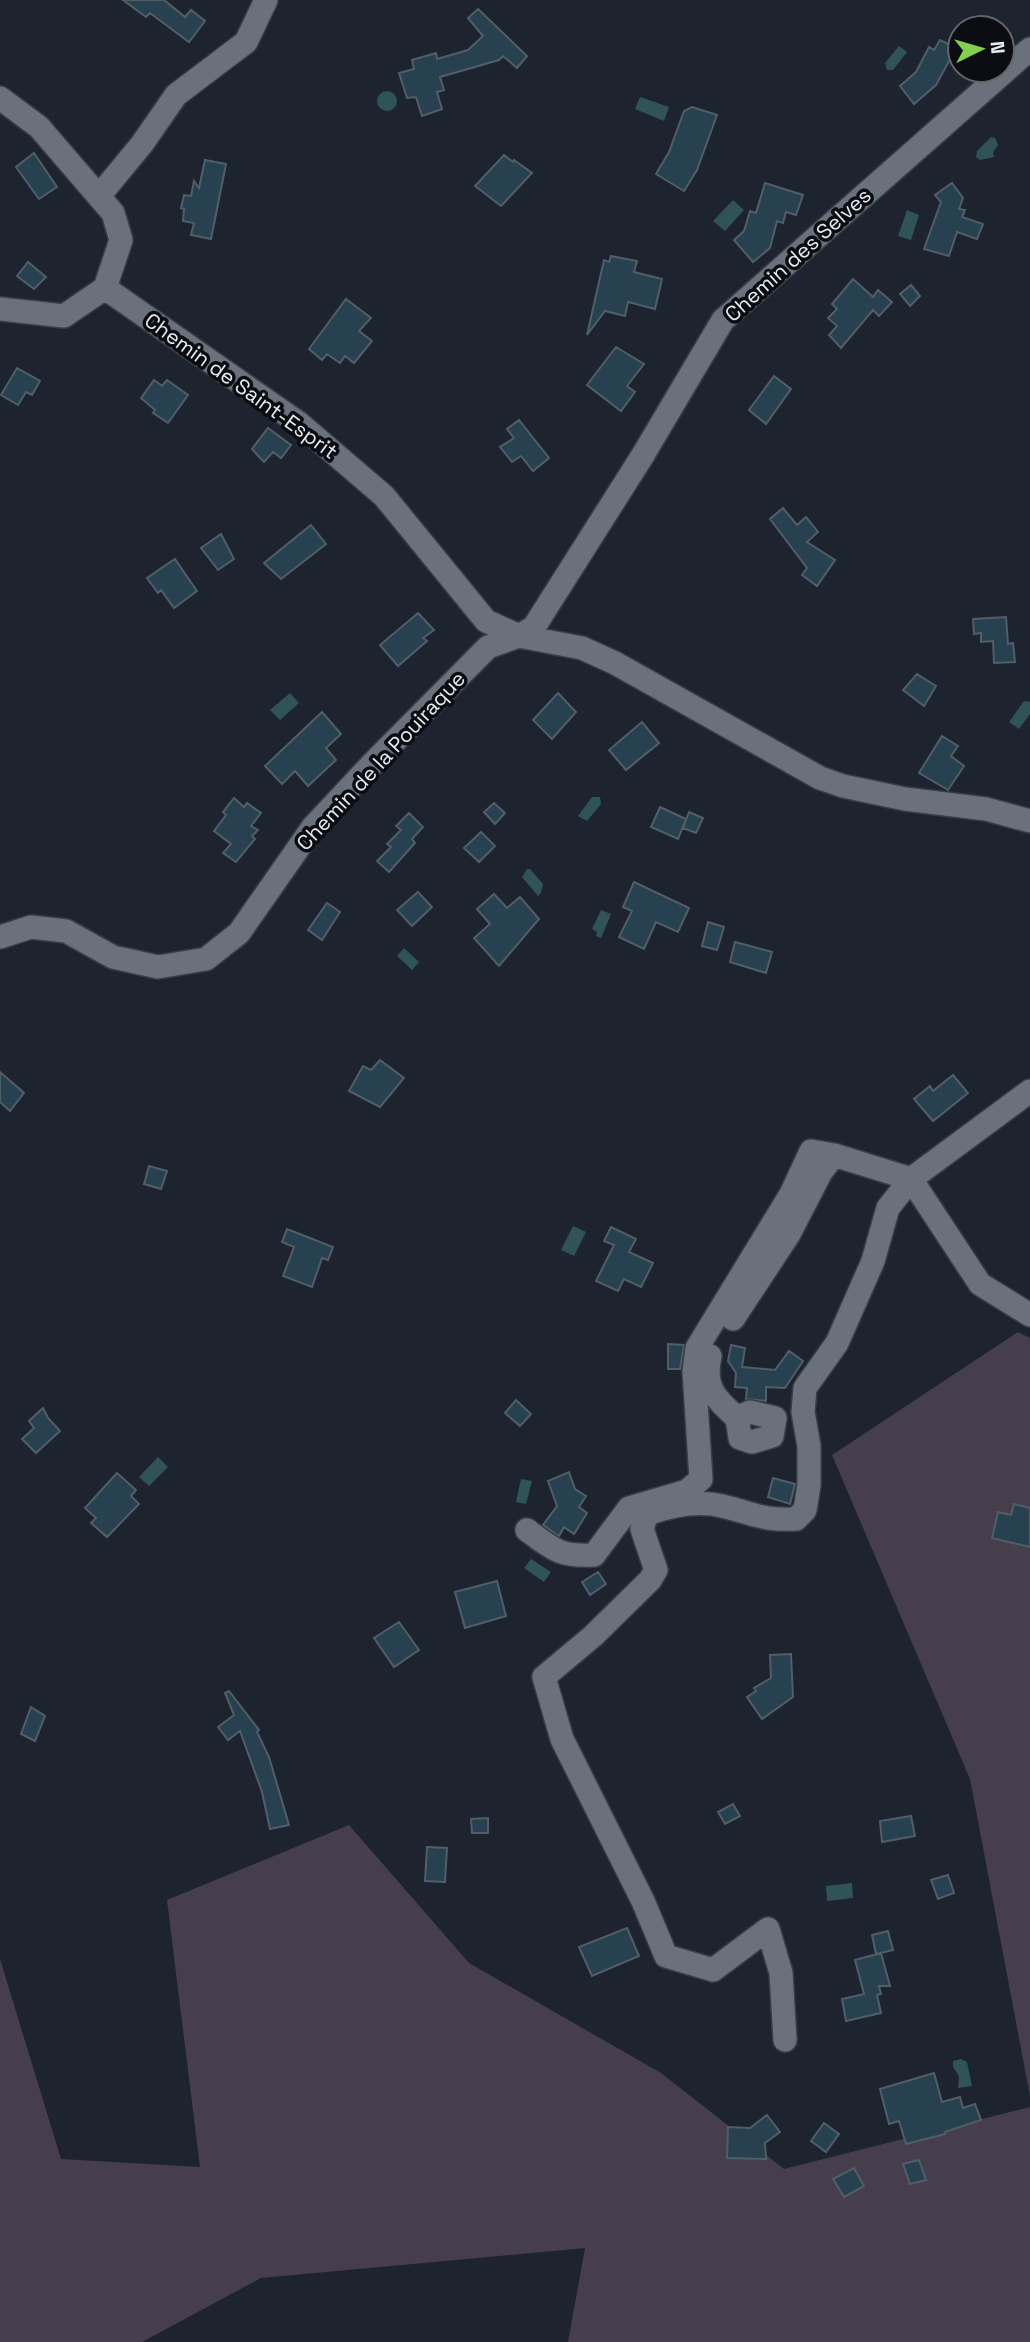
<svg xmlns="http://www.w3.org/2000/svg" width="1030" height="2342" viewBox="0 0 1030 2342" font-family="'Space Grotesk',sans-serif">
  <rect width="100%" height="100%" fill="#1e242f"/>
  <!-- green -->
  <path fill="#473e4d" d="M1018 1332 1030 1338V2096L970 1779 832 1455Z
    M349 1825 469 1963 661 2073 784 2169 1030 2107V2342H568L585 2248 261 2278 142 2342H0V1959L61 2159 200 2167 167 1900Z"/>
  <!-- water -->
  <path fill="#30535a" d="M899 46 907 52 893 70H887L885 63Z
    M377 101a10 10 0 1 1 20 0a10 10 0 1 1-20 0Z
    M640 97 669 107 664 121 635 109Z
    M991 137 995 138 998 145 993 152 994 157 980 160 976 157 977 151Z
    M733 200 744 210 725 231 713 221Z
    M907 210 919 215 911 240 898 236Z
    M290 693 299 703 280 720 270 710Z
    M1024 701 1030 702V714L1019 729 1009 722Z
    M592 797H600L601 804 587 821 578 816Z
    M527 869H530L543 884 541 893 538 896 522 877Z
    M601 910 611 914 601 938 596 936 597 932 592 929Z
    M404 948 419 962 412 970 397 956Z
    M573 1226 586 1232 574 1256 561 1250Z
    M158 1457 168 1467 149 1486 139 1477Z
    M521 1479 532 1481 526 1504 516 1502Z
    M531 1559 551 1572 544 1582 524 1568Z
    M852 1883 853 1898 827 1901 826 1886Z
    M961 2059 967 2062 972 2086 958 2088 959 2076 953 2067V2061Z"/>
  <!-- building -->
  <path fill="#274151" stroke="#515e66" stroke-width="2" d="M123 0H164L185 17 191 10 205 21 189 42 150 13 146 17Z
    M478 9 527 56 517 68 503 56 499 60 440 77 444 90 437 92 442 109 422 116 416 97 407 98 399 73 414 69 412 60 436 53 437 59 468 50 483 36 468 18Z
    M940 40 956 48 936 85 914 104 900 86 916 72 929 47 934 50Z
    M692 107 717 115 697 170 684 191 656 174 669 152 684 111Z
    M34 153 57 187 39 199 16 167Z
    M504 155 513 162 514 160 532 173 501 206 475 186Z
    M205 160 226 164 211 239 191 235 194 223 183 221 184 209 181 208 184 195 191 196 194 181 199 188Z
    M765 183 803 195 796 215 786 212 783 223 777 221 770 248 753 262 734 240 744 231 750 211 756 213Z
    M952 183 963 198 959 209 965 210 962 217 983 224 977 239 957 232 949 256 924 249 941 202 935 195Z
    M611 256 637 261 634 272 662 279 655 309 628 302 625 316 605 311 587 335 604 260 609 262Z
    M28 262 46 277 34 289 17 276Z
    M853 279 873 297 878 290 892 302 879 316 873 310 841 348 829 335 837 326 828 318 837 309 832 304Z
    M911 285 920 296 910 306 900 294Z
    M346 299 371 318 359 331 372 341 354 363 345 356 340 363 327 354 322 360 309 349Z
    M616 347 644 364 627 386 635 392 621 411 587 385Z
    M17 368 40 381 32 395 26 392 18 405 1 395Z
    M774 376 791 389 766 424 749 410Z
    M154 380 162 386 167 380 188 395 168 423 153 413 155 410 141 398Z
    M519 420 549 458 533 471 521 456 512 462 500 447 514 438 507 429Z
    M268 428 291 445 281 458 273 452 264 462 252 449Z
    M783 508 797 525 806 517 818 532 807 542 835 560 817 586 802 575 807 568 770 519Z
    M311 525 326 544 281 579 264 563Z
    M221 534 234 559 218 570 201 548Z
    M175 559 197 591 174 608 161 590 158 593 147 578Z
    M418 613 434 630 423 638 427 641 398 666 380 645Z
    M1006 617 1008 644 1013 643 1015 662 994 663 993 641 981 642V633L974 634 973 619Z
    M917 674 936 686 924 706 903 690Z
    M558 693 576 712 552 739 533 720Z
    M322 712 341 734 326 748 336 760 308 786 295 771 282 784 265 766Z
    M642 722 659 743 626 770 609 750Z
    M942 736 958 746 951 756 964 766 948 790 919 773Z
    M234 798 244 807 247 803 261 813 251 826 258 830 252 836 255 839 236 862 223 853 231 844 214 831 226 815 223 812Z
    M494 803 505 813 495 824 484 812Z
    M660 807 686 819 678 839 651 827Z
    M689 812 703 818 696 833 683 828Z
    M409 813 423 827 412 839 415 843 389 872 377 861 391 847 387 844 401 830 396 826Z
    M481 832 495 846 479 862 464 848Z
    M634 882 689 908 678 932 656 922 644 949 619 937 632 911 623 907Z
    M418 892 432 907 412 926 397 910Z
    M494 894 507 908 520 897 539 919 499 966 474 938 490 924 477 909Z
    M327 903 340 912 322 940 308 930Z
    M708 922 724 927 717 950 702 946Z
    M735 942 772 952 766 973 730 962Z
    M380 1060 404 1078 380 1107 349 1091 363 1066 371 1070Z
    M0 1072 24 1093 10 1111 0 1102Z
    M953 1075 968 1093 933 1121 914 1099 930 1086 933 1091Z
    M149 1166 167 1171 161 1189 144 1184Z
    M611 1227 636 1239 629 1252 653 1263 641 1287 624 1279 618 1291 596 1281 614 1245 604 1241Z
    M287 1229 333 1247 328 1260 322 1258 312 1287 283 1276 294 1247 282 1242Z
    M668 1344 684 1345 680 1369H668Z
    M731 1345 745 1348 742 1367 775 1370 789 1351 803 1361 785 1388 766 1387V1401L746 1399 747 1388 735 1387 736 1373 728 1361Z
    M516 1400 531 1414 520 1426 505 1413Z
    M43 1408 48 1418 60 1431 36 1453 22 1439 34 1428 29 1421Z
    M569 1472 575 1489 586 1496 579 1507 587 1513 574 1534 564 1527 559 1536 543 1525 557 1506 548 1481Z
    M117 1473 136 1490 131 1496 139 1504 107 1537 91 1523 96 1518 85 1508Z
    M773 1478 795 1484 790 1504 768 1497Z
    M1014 1504 1030 1508V1547L992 1538 998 1512 1011 1515Z
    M598 1572 606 1584 590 1595 582 1582Z
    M497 1581 506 1616 465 1628 455 1592Z
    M399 1622 419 1650 394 1667 374 1638Z
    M791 1654 793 1697 762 1719 747 1697 756 1691 754 1688 771 1678 770 1655Z
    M229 1691 259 1730 257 1732 269 1757 289 1825 270 1829 262 1792 240 1731 228 1740 218 1727 234 1715 225 1693Z
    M31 1707 45 1716 35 1741 21 1734Z
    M733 1804 740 1816 725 1824 718 1812Z
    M911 1816 915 1836 882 1842 880 1821Z
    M488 1818V1833H472L471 1819Z
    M427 1847 447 1848 445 1882 425 1881Z
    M948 1875 954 1893 938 1899 931 1880Z
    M627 1928 639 1956 592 1976 579 1947Z
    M888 1931 893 1950 876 1954 872 1935Z
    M881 1953 890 1986H879L881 1994 877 1995 881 2013 846 2021 842 1999 864 1994 855 1960Z
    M934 2073 942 2102 960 2097 963 2108 975 2104 981 2120 945 2132V2134L906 2144 899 2121 889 2124 880 2089Z
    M767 2115 780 2132 765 2143 766 2159 727 2158 728 2127 750 2128Z
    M824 2123 839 2134 826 2152 811 2141Z
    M919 2160 926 2180 910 2184 903 2164Z
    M854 2168 864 2186 844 2197 833 2179Z"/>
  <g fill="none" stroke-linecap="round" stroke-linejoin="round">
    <!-- minor casing -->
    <g stroke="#393e46" stroke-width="26">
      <path id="minor" d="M0 98 39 127 113 213 121 240 105 288 300 424 384 496 486 621 519 636 582 648 615 663 820 778 843 786 905 799 986 809 1030 821
        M99 196 142 144 176 95 246 42 266 0
        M0 309 64 316 105 288
        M0 937 31 927 66 931 113 957 158 967 206 959 239 933 313 827 373 763 488 647 519 636 534 627 643 455 723 320 1030 49
        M1030 1091 911 1179 980 1284 1030 1315
        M733 1319 789 1234 821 1172 834 1155
        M710 1356C703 1388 716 1399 737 1418L740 1438 752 1442 772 1436 775 1418 750 1412 737 1418
        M527 1530C552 1549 560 1557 594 1555L629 1508 687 1491 701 1479 694 1371 697 1348 791 1194 811 1151 834 1155 911 1179 888 1208 873 1261 837 1343 805 1388 803 1412 809 1446V1485L805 1510 796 1519C763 1521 752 1513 722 1506 697 1500 670 1506 647 1514L642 1529 656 1570 650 1580 593 1636 544 1677 562 1739 643 1901 666 1956 713 1970 768 1929 781 1973 785 2040"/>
    </g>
    <!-- minor -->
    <use href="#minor" stroke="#6a717d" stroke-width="23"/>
  </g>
  <g text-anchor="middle" stroke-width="7" stroke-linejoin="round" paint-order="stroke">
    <!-- street labels -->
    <g font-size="21" fill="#e6eaf1" stroke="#0b0d12">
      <text transform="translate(798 255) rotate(-42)" y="7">Chemin des Selves</text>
      <text transform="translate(241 386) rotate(36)" y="7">Chemin de Saint-Esprit</text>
      <text transform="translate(381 761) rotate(-47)" y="7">Chemin de la Pouiraque</text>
    </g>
  </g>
  <!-- north arrow -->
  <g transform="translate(981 49) rotate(85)"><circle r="33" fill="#0b0d12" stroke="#63656b" stroke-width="2"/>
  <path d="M0-5L12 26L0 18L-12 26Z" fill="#81d050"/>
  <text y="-10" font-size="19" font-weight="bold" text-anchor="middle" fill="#e6eaf1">N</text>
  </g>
</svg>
